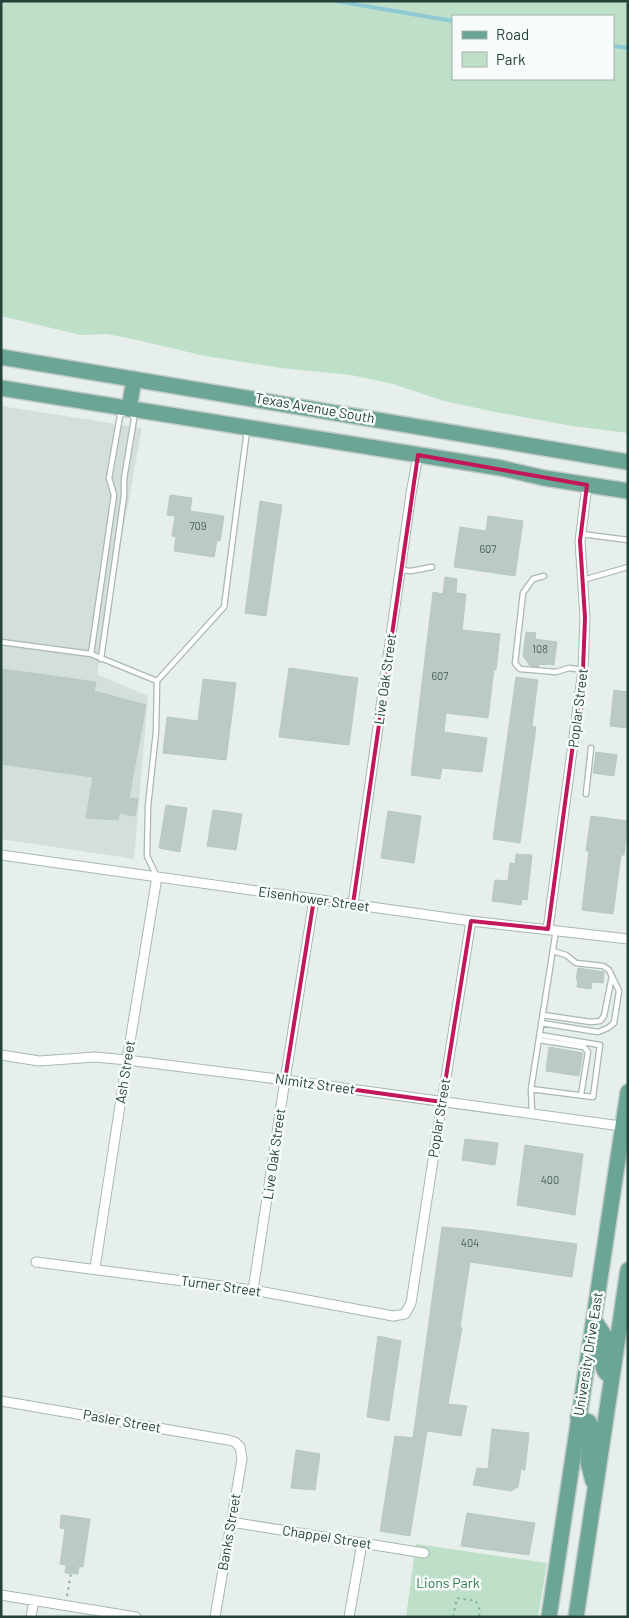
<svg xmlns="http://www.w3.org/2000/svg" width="629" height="1618" viewBox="0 0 629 1618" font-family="Barlow,sans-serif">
  <rect width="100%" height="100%" fill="#e6efeb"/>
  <!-- built -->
  <path fill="#d4dfda" d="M1 406 142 428 97 674 148 696 134 859 1 839Z"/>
  <!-- green -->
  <path fill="#bfe0c8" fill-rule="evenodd" d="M1 1H628V433L572 426 495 412 444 401 393 384 351 375 281 368 205 356 137 340 107 334 81 335 1 316ZM453 16H613V79H453Z
    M416 1544 547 1563 538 1617H406Z"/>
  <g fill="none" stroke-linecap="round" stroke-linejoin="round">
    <!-- stream -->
    <path stroke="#8ec9d4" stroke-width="4" d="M336 1 453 21
      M613 46 628 48"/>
  </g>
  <!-- building -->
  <path fill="#bbcac4" stroke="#b8c9c2" d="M170 495 192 498 190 511 224 516 220 541 217 540 214 557 174 551 176 537 172 536 175 516 167 515Z
    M260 501 282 505 266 616 245 613Z
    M488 516 523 521 515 576 454 567 460 527 486 531Z
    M445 577 457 579 456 593 466 594 462 630 500 634 496 670 494 669 488 718 446 713 444 732 487 738 482 772 442 768 440 779 411 775 433 592 443 594Z
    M526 632 536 633 535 639 557 642 554 665 546 664 545 665 539 664V667L530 666 523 656Z
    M289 668 358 678 349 745 279 737Z
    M1 669 96 682 94 691 146 705 129 798 138 799 135 816 120 813 118 820 86 818 93 777 1 764Z
    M516 677 538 680 532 726 536 727 520 843 493 839Z
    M203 679 236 683 226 760 163 753 167 717 198 721Z
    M614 690 628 692V728L610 726Z
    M596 752 617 755 614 776 593 773Z
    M166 805 187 808 180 852 159 848Z
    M213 810 242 814 236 850 207 846Z
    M388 811 421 816 414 863 381 858Z
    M591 816 628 821 624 855H621L613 914 582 910 589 851H586Z
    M516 854 532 855 527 900 522 899 521 905 492 901 495 880 508 881 510 863 515 864Z
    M578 968 604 972 603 983 592 982 591 989 577 987 578 980H576Z
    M549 1047 583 1053 579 1076 546 1071Z
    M465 1139 498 1143 495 1165 462 1160Z
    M525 1145 583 1154 575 1215 517 1205Z
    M442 1227 475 1230 577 1244 572 1277 470 1262 460 1327 462 1328 448 1404 467 1406 461 1436 427 1431 410 1536 380 1531 395 1436 413 1438Z
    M378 1336 401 1341 389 1421 367 1417Z
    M492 1429 529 1433 525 1470 521 1469 518 1487 511 1491 473 1485 477 1468 488 1469Z
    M296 1450 320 1454 315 1490 291 1488Z
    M467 1513 535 1523 529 1555 461 1546Z
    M61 1515 90 1519 83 1567 79 1566 78 1574 65 1573 66 1565 60 1564 65 1529 60 1528Z"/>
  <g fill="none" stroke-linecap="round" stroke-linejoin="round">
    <!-- lane casing -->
    <g stroke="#a8b8b2" stroke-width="7">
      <path id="lane" d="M581 534 628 540
        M401 570 411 571 432 567
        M544 576 533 579 523 593 515 663 520 669 556 672 569 668 583 670
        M583 580 628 567
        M1 642 91 654 157 681 156 732 148 806 147 856 157 877
        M91 654 114 495 109 478 120 416 125 412
        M101 659 124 496V479L134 419 132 413
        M157 681 224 607 247 430
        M586 794 591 748
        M543 1015 591 1022 600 1021 604 1016 612 976
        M541 1023 598 1032 608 1028 614 1023 619 991 609 970 603 966 576 963 566 955 553 951
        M539 1040 584 1047 588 1052 581 1095
        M531 1089 593 1097 600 1045 540 1035
        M532 1113 531 1089 556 930"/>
    </g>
    <!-- street casing -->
    <g stroke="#a8b8b2" stroke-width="11">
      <path id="street" d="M1 855 471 921 628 939
        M353 904 411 494 418 455
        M548 929 583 670 585 618 580 541 587 485
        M1 1055 39 1061 95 1057 127 1060 285 1080 628 1127
        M36 1262 253 1290 393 1316 405 1314 411 1303 442 1102 471 921
        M95 1268 127 1060 157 877
        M253 1290 285 1080 314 899
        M1 1401 228 1440 235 1442 240 1447 242 1459 215 1617
        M231 1522 424 1553
        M1 1595 136 1617
        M31 1617 34 1600
        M349 1617 362 1543"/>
    </g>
    <!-- primary casing -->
    <g stroke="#c2cac8" stroke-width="18">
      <path id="primary" d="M1 357 628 462
        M1 388 501 468 544 478 628 491
        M129 409 134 379
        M594 1320 606 1338C604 1350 597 1372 612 1376
        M578 1417 589 1422 592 1428 588 1462 593 1481
        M549 1617 628 1092
        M576 1617 628 1270"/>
    </g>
    <!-- path -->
    <path stroke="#86b3a5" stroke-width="2" stroke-dasharray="2.5 4" stroke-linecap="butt" d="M67 1596 71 1573
      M453 1617 457 1598 476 1601 480 1611 479 1617"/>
    <!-- lane -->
    <use href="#lane" stroke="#fff" stroke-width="4.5"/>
    <!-- street -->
    <use href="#street" stroke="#fff" stroke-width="9"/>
    <!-- primary -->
    <use href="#primary" stroke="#6aa596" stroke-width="15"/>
  </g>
  <!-- marked area -->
  <path fill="none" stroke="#c2185b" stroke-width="4" stroke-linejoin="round" d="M418 455 587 485 580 541 585 618 583 670 548 929 471 921 442 1102 285 1080 314 899 353 904Z"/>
  <g text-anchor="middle" stroke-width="5" stroke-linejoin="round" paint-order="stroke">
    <!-- number labels -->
    <g font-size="11" fill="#4a645c">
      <text x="198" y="530">709</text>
      <text x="488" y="553">607</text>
      <text x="540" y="653">108</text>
      <text x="440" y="680">607</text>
      <text x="550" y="1184">400</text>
      <text x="470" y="1247">404</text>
    </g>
    <!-- street labels -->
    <g font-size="14" fill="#24423a" stroke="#f7fbf9">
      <text transform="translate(315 408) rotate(10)" y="5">Texas Avenue South</text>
      <text transform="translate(385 679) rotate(-82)" y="5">Live Oak Street</text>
      <text transform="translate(578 708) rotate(-83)" y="5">Poplar Street</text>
      <text transform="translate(314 899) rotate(8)" y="5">Eisenhower Street</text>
      <text transform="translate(125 1072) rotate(-81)" y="5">Ash Street</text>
      <text transform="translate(315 1084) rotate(8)" y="5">Nimitz Street</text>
      <text transform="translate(439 1118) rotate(-81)" y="5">Poplar Street</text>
      <text transform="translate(274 1154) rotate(-82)" y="5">Live Oak Street</text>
      <text transform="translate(221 1286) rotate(8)" y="5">Turner Street</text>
      <text transform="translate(588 1354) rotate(-81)" y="5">University Drive East</text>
      <text transform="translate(122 1421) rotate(10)" y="5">Pasler Street</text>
      <text transform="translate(229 1532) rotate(-80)" y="5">Banks Street</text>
      <text transform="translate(327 1537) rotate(9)" y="5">Chappel Street</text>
    </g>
    <!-- park labels -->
    <g font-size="14" fill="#2d7a4b" stroke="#f7fbf9">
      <text x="448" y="1588">Lions Park</text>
    </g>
  </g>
  <!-- border -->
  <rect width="629" height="1618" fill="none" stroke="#24423a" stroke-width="5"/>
  <!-- legend -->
  <rect x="452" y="15" width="162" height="65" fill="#f7fbf9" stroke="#a3b1ad"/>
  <rect x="462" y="31" width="25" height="8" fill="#6aa596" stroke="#a3b1ad"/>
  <text x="496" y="40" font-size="15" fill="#24423a">Road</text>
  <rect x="462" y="52" width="25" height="15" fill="#bfe0c8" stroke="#a3b1ad"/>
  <text x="496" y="65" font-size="15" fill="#24423a">Park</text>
</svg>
